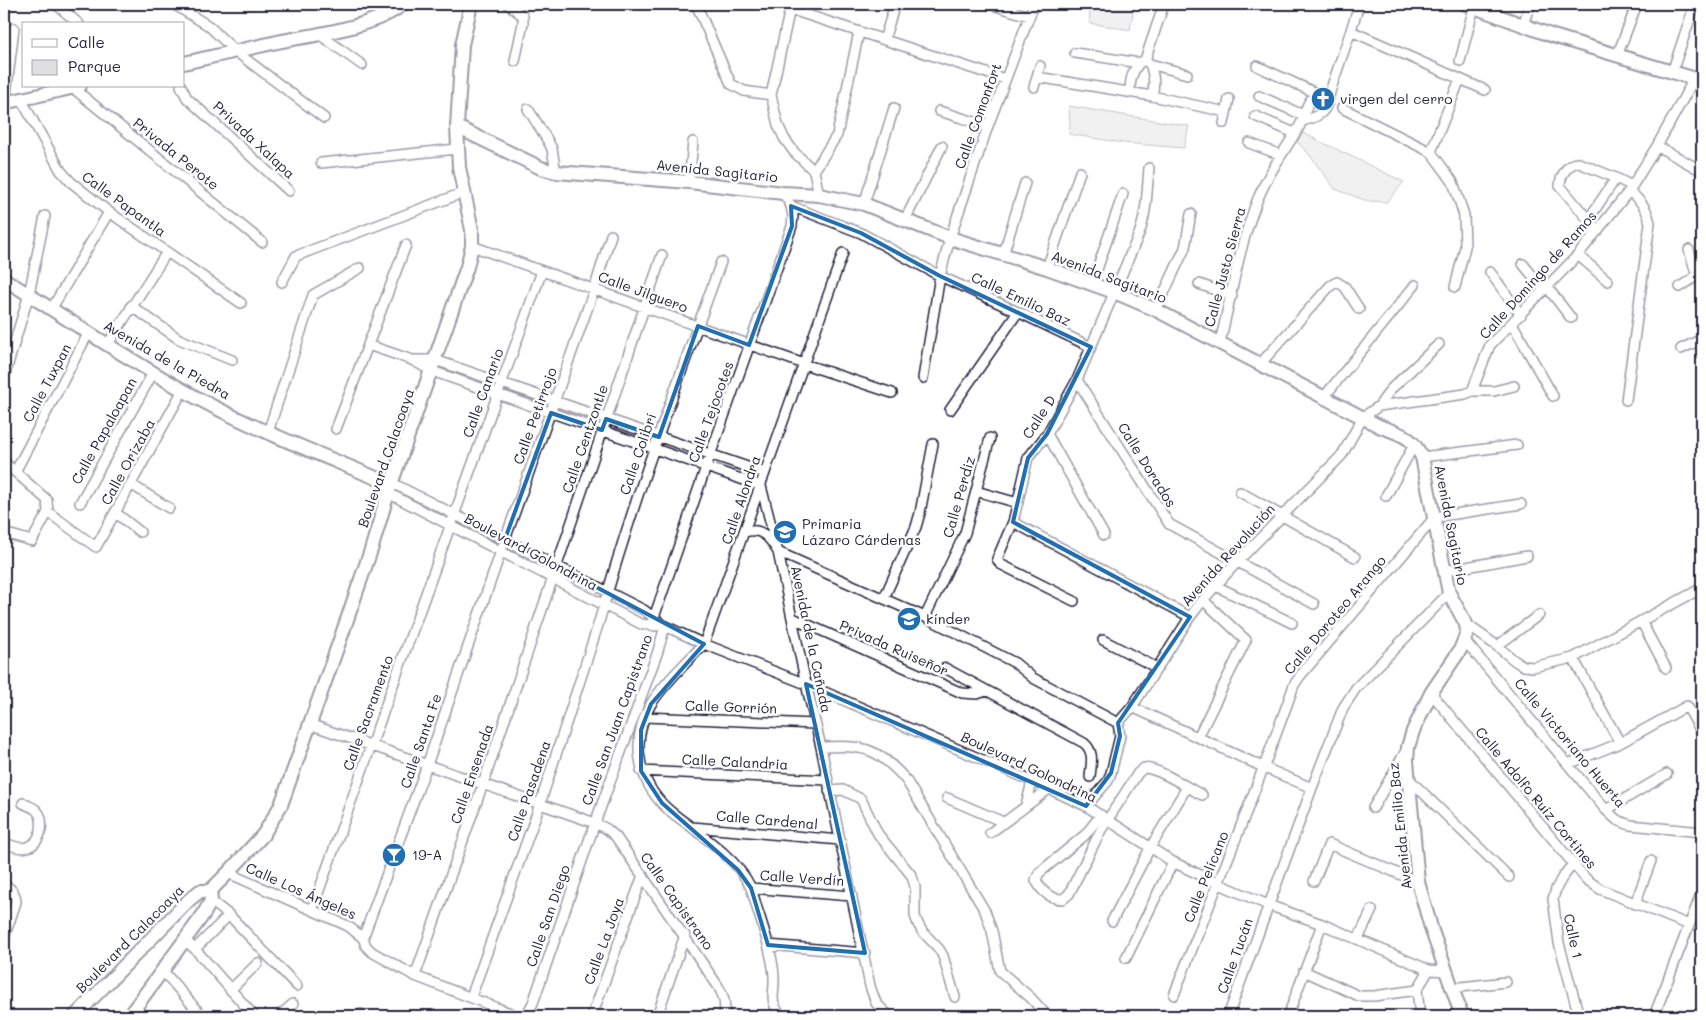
<svg xmlns="http://www.w3.org/2000/svg" width="1706" height="1020" viewBox="0 0 1706 1020" font-family="Mali,sans-serif">
  <rect width="100%" height="100%" fill="#fff"/>
  <filter id="ink" filterUnits="userSpaceOnUse"><feTurbulence type="fractalNoise" baseFrequency=".02" numOctaves="2"/><feDisplacementMap in="SourceGraphic" scale="10" xChannelSelector="R" yChannelSelector="G"/><feConvolveMatrix kernelMatrix="1 2 1 2 8 2 1 2 1" color-interpolation-filters="sRGB"/></filter>
  <g filter="url(#ink)">
    <!-- green -->
    <path fill="#dfdfe2" stroke="#80808e" d="M1051 4H1114L1134 7 1130 30 1089 23 1090 11Z
      M1069 106 1189 126 1184 148 1123 143 1069 134 1070 126Z
      M1303 133 1404 182 1387 202 1367 201 1335 189 1308 153 1297 142Z"/>
    <g fill="none" stroke-linecap="round" stroke-linejoin="round">
      <!-- street casing -->
      <g stroke="#22223b" stroke-width="12">
        <path id="street" d="M173 4 209 26 235 51 324 118
          M508 4 523 16V23L515 61
          M696 4 731 84 744 91 771 95
          M791 4 771 95 778 125 784 138 794 152 814 171 819 195
          M989 4 1029 16
          M57 5 79 24
          M789 9 1005 79
          M1523 25 1530 4
          M1351 31 1485 90
          M319 34 362 65
          M884 40 895 4
          M1075 53 1139 63 1145 60 1150 64 1187 74
          M1617 56 1637 4
          M1145 60 1164 4
          M1460 61 1474 7
          M1150 64C1154 76 1155 84 1152 96
          M1257 66 1318 94
          M1672 72 1695 4
          M1037 77 1152 96 1226 112
          M181 86 187 98 289 191
          M1034 87 1040 66
          M73 88 262 242
          M1130 92C1130 80 1132 72 1139 63
          M1259 96 1303 115
          M21 99 61 171 71 182 109 212 241 303
          M5 103 14 28
          M1342 108 1431 152 1453 182 1464 215 1465 247 1455 287
          M528 109 548 141 552 149 556 172
          M939 111 988 126
          M1255 116 1292 132 1294 135
          M1302 121C1310 119 1318 117 1323 111 1329 105 1328 97 1331 89 1340 61 1351 33 1359 4
          M1224 123 1229 99
          M1249 143 1281 155
          M1657 146 1702 171
          M1431 152 1460 79
          M321 163 457 149
          M814 171 837 135 859 32
          M689 182 693 142
          M783 193 791 206 861 233 940 276 1018 312 1091 347
          M864 204 894 108
          M905 220 942 146
          M1588 220 1616 178
          M1598 231 1560 186C1560 176 1568 162 1579 163L1616 178 1632 186
          M472 246 804 364 892 393
          M1689 250 1697 276
          M1003 255 1025 183
          M1578 255 1608 281
          M1523 264 1544 290
          M1047 268 1080 172
          M1490 272 1521 315
          M282 282 296 256 465 192
          M1092 284 1123 194
          M1199 284 1232 296
          M1547 287 1571 318
          M1680 287 1701 273
          M131 306 179 339 232 360
          M52 308 109 212
          M1156 310 1185 248 1191 214
          M1512 323 1553 396
          M1220 342C1231 298 1238 252 1254 209 1264 180 1282 154 1298 129 1310 109 1301 96 1330 92
          M108 344 167 252
          M368 345 412 360 432 371 761 486 778 552 806 684 821 747 870 986 876 1003 889 1016
          M1681 349 1702 339
          M414 360H435L765 473
          M1261 363 1330 286 1337 282 1345 287 1359 309
          M4 378 29 294 45 216
          M923 378 940 276 950 238 988 126 1034 4
          M1077 380 1169 524 1314 604
          M1472 391 1490 345 1578 255 1629 191 1657 146 1694 79
          M1324 397 1415 285
          M1626 400 1650 223C1647 208 1641 201 1629 191
          M1379 406 1465 394 1472 391H1494L1514 386
          M950 410 1018 312
          M336 429 406 245
          M268 432 313 295 360 268
          M1047 434 1104 535
          M1422 457 1517 445
          M4 462 47 500 48 512 32 541 4 533
          M15 472 89 332
          M392 483 644 610 665 626 704 644 806 684 1032 781 1086 806 1173 862 1217 883 1268 905 1322 924 1429 970 1445 971
          M132 485 169 508
          M976 491 1018 503
          M1240 492 1355 557
          M388 493 604 605 641 624 657 626
          M1386 496 1415 443
          M80 503 153 373
          M48 512 96 547 183 390
          M116 513 140 532
          M1013 522 1190 617
          M745 532C762 527 770 538 778 552L925 617 1015 663 1033 678 1118 723
          M1444 571 1527 556
          M1216 586 1292 623
          M884 598 916 527 920 513 933 444
          M1074 601 1000 564 997 559 1013 522 1028 458 1047 434 1077 380 1139 234C1147 213 1147 190 1149 168
          M925 617 965 533 990 438
          M793 618 962 693 977 694 986 691
          M1641 621 1666 668
          M1466 624 1497 646 1515 661 1524 666 1533 667 1573 658 1702 588
          M651 626 706 467 792 226 793 216 791 206
          M1103 640 1157 668
          M1465 641 1606 810 1617 820 1630 825 1702 832
          M1497 646 1539 615
          M1573 658 1620 743
          M945 668 1084 743C1095 752 1091 764 1090 777
          M1431 693 1586 879 1600 889 1689 925
          M1132 707 1265 768 1312 788
          M645 717 815 724
          M309 724 595 823 607 829 616 837 718 986C724 996 726 1004 724 1016
          M1198 737 1246 640 1203 600
          M821 747C864 745 877 747 906 780L985 911 992 931 1000 971 1031 998 1047 1016
          M1568 764 1620 743 1687 706 1702 733
          M641 771 827 780
          M1408 778 1509 877
          M829 791 843 790 861 799 878 834 912 876 915 887V916L918 924 922 931 939 949 943 956 955 997
          M947 798 1003 822
          M1026 806 1032 781
          M1086 806 1108 781 1111 773 1120 736 1118 723 1132 707 1190 617 1203 600 1237 562 1342 455 1363 417 1379 406 1391 389 1439 344
          M1373 808 1407 749
          M1606 810 1667 774
          M1101 815 1085 835 1039 873 1036 880C1041 891 1050 899 1063 899L1069 894 1101 830 1138 773 1144 768C1161 769 1186 787 1202 795
          M692 827 840 840
          M990 833 1049 789
          M4 842C20 851 36 851 41 830 42 823 42 816 37 811 34 807 28 806 23 803
          M1572 865 1562 878 1556 889 1553 899 1559 943 1579 1016
          M228 873 348 926 363 938 366 946 372 952 415 976 518 1016
          M1314 881 1329 844 1418 882
          M4 884C11 889 16 893 16 902L4 938
          M751 888 852 896
          M211 901 229 915 297 986
          M1635 904 1651 861
          M312 910 542 271
          M1112 921 1150 848 1187 787
          M363 938 427 765 501 551 594 290 611 235
          M1358 939 1372 910
          M184 940 195 949 254 1016
          M768 945 865 953
          M195 949 229 915
          M1126 958 1173 862
          M163 971 202 1016
          M1304 971 1359 996H1374L1417 990
          M415 976 483 784 662 255
          M1452 988 1506 982
          M230 990 258 963
          M1174 995C1214 892 1257 790 1294 685L1300 676 1435 517 1521 504
          M471 997 540 804 599 622C633 500 678 381 721 262
          M279 1016 293 1004
          M359 1016 361 1014
          M522 1016 528 1012 533 1003 595 823 658 651 665 626
          M592 1016 643 875
          M657 1016 685 935
          M781 1016C768 998 775 996 774 977 773 956 765 934 759 914 756 906 754 896 751 888 737 858 700 834 675 815 639 788 628 743 651 704 665 682 686 663 704 644L843 253
          M1228 1016 1312 788 1343 708 1356 688 1449 593
          M1288 1016 1322 924
          M1420 1016 1417 990 1429 970
          M1654 1016 1702 892"/>
      </g>
      <!-- secondary casing -->
      <g stroke="#22223b" stroke-width="16">
        <path id="secondary" d="M1466 4 1553 36 1702 81
          M184 63C215 56 246 49 277 42 313 35 376 27 403 4
          M4 103 80 86
          M457 127 541 168 556 172 689 182 783 193 819 195 864 204 950 238 1047 268 1114 292 1156 310 1379 426C1401 435 1410 434 1422 457L1449 593 1466 624 1467 633 1460 650 1431 693 1413 731 1408 747 1407 761 1418 882 1432 931 1462 1016
          M4 279C68 319 131 362 197 398 254 429 317 453 376 478L392 483
          M75 1016 189 900 200 891H210L228 873 263 835 281 805 341 637 372 547 388 493 467 267 472 246V230L459 167 457 127 462 45 471 4
          M129 1016 203 915 211 901 210 891"/>
      </g>
      <!-- street -->
      <use href="#street" stroke="#fff" stroke-width="9"/>
      <!-- secondary -->
      <use href="#secondary" stroke="#fff" stroke-width="12"/>
    </g>
  </g>
  <!-- marked area -->
  <path d="M0 0H1706V1020H0ZM791 206 861 233 940 276 1091 347 1047 434 1028 458 1013 522 1190 617 1118 723 1120 736 1111 773 1086 806 806 684 865 953 768 945 751 888 738 870 662 803 641 771V730L651 704 704 644 505 539 551 413 602 430 606 419 659 437 698 326 749 345 792 226Z" fill="#fff" fill-opacity=".55" fill-rule="evenodd"/>
  <path fill="none" stroke="#1f6fb2" stroke-width="4" stroke-linejoin="round" d="M791 206 861 233 940 276 1091 347 1047 434 1028 458 1013 522 1190 617 1118 723 1120 736 1111 773 1086 806 806 684 865 953 768 945 751 888 738 870 662 803 641 771V730L651 704 704 644 505 539 551 413 602 430 606 419 659 437 698 326 749 345 792 226Z"/>
  <!-- icons -->
  <defs>
    <g id="church-disc" transform="scale(1.25)"><circle r="9.5" fill="#1f6fb2" stroke="#fff"/><path d="M-1.2-6h2.4v3.5h3.3v2.4h-3.3V6h-2.4V-.1h-3.3v-2.4h3.3Z" fill="#fff"/></g>
    <g id="school-disc" transform="scale(1.25)"><circle r="9.5" fill="#1f6fb2" stroke="#fff"/><path d="M0-5L7-2L0 1L-7-2ZM-4 1L0 2.5L4 1V4Q0 6-4 4Z" fill="#fff"/></g>
    <g id="bar-disc" transform="scale(1.25)"><circle r="9.5" fill="#1f6fb2" stroke="#fff"/><path d="M-6-5H6L.8 .8V4.5H3.5V6h-7V4.5H-.8V.8Z" fill="#fff"/></g>
  </defs>
  <g fill-rule="evenodd">
    <use href="#church-disc" x="1323" y="99"/>
    <use href="#school-disc" x="785" y="532"/>
    <use href="#school-disc" x="909" y="619"/>
    <use href="#bar-disc" x="394" y="855"/>
  </g>
  <g text-anchor="middle" stroke-width="5" stroke-linejoin="round" paint-order="stroke">
    <!-- poi labels -->
    <g font-size="14" fill="#22223b" stroke="#fff" text-anchor="start">
      <text x="1340" y="104">virgen del cerro</text>
      <text x="802" y="529">Primaria<tspan x="802" dy="16">Lázaro Cárdenas</tspan></text>
      <text x="926" y="624">kínder</text>
      <text x="412" y="860">19-A</text>
    </g>
    <!-- street labels -->
    <g font-size="14" fill="#22223b" stroke="#fff">
      <text transform="translate(978 116) rotate(-70)" y="5">Calle Comonfort</text>
      <text transform="translate(254 140) rotate(43)" y="5">Privada Xalapa</text>
      <text transform="translate(176 154) rotate(39)" y="5">Privada Perote</text>
      <text transform="translate(717 171) rotate(6)" y="5">Avenida Sagitario</text>
      <text transform="translate(124 204) rotate(36)" y="5">Calle Papantla</text>
      <text transform="translate(1225 267) rotate(-75)" y="5">Calle Justo Sierra</text>
      <text transform="translate(1538 275) rotate(-48)" y="5">Calle Domingo de Ramos</text>
      <text transform="translate(1109 277) rotate(21)" y="5">Avenida Sagitario</text>
      <text transform="translate(643 292) rotate(20)" y="5">Calle Jilguero</text>
      <text transform="translate(1021 299) rotate(25)" y="5">Calle Emilio Baz</text>
      <text transform="translate(167 360) rotate(30)" y="5">Avenida de la Piedra</text>
      <text transform="translate(47 383) rotate(-62)" y="5">Calle Tuxpan</text>
      <text transform="translate(483 393) rotate(-70)" y="5">Calle Canario</text>
      <text transform="translate(711 412) rotate(-70)" y="5">Calle Tejocotes</text>
      <text transform="translate(535 416) rotate(-70)" y="5">Calle Petirrojo</text>
      <text transform="translate(1039 417) rotate(-57)" y="5">Calle D</text>
      <text transform="translate(104 431) rotate(-61)" y="5">Calle Papaloapan</text>
      <text transform="translate(585 439) rotate(-71)" y="5">Calle Centzontle</text>
      <text transform="translate(638 454) rotate(-71)" y="5">Calle Colibrí</text>
      <text transform="translate(386 458) rotate(-71)" y="5">Boulevard Calacoaya</text>
      <text transform="translate(128 462) rotate(-61)" y="5">Calle Orizaba</text>
      <text transform="translate(1147 465) rotate(58)" y="5">Calle Dorados</text>
      <text transform="translate(959 497) rotate(-74)" y="5">Calle Perdiz</text>
      <text transform="translate(741 500) rotate(-71)" y="5">Calle Alondra</text>
      <text transform="translate(1451 525) rotate(79)" y="5">Avenida Sagitario</text>
      <text transform="translate(531 552) rotate(28)" y="5">Boulevard Golondrina</text>
      <text transform="translate(1228 555) rotate(-48)" y="5">Avenida Revolución</text>
      <text transform="translate(1335 615) rotate(-50)" y="5">Calle Doroteo Arango</text>
      <text transform="translate(811 639) rotate(78)" y="5">Avenida de la Cañada</text>
      <text transform="translate(894 648) rotate(24)" y="5">Privada Ruiseñor</text>
      <text transform="translate(731 707) rotate(2)" y="5">Calle Gorrión</text>
      <text transform="translate(368 713) rotate(-70)" y="5">Calle Sacramento</text>
      <text transform="translate(617 720) rotate(-70)" y="5">Calle San Juan Capistrano</text>
      <text transform="translate(421 741) rotate(-71)" y="5">Calle Santa Fe</text>
      <text transform="translate(1570 743) rotate(50)" y="5">Calle Victoriano Huerta</text>
      <text transform="translate(735 762) rotate(3)" y="5">Calle Calandria</text>
      <text transform="translate(1029 767) rotate(25)" y="5">Boulevard Golondrina</text>
      <text transform="translate(472 774) rotate(-71)" y="5">Calle Ensenada</text>
      <text transform="translate(529 791) rotate(-71)" y="5">Calle Pasadena</text>
      <text transform="translate(1536 798) rotate(50)" y="5">Calle Adolfo Ruíz Cortines</text>
      <text transform="translate(767 820) rotate(5)" y="5">Calle Cardenal</text>
      <text transform="translate(1400 826) rotate(-96)" y="5">Avenida Emilio Baz</text>
      <text transform="translate(1206 877) rotate(-68)" y="5">Calle Pelícano</text>
      <text transform="translate(802 878) rotate(4)" y="5">Calle Verdín</text>
      <text transform="translate(301 891) rotate(24)" y="5">Calle Los Ángeles</text>
      <text transform="translate(677 901) rotate(55)" y="5">Calle Capistrano</text>
      <text transform="translate(548 916) rotate(-71)" y="5">Calle San Diego</text>
      <text transform="translate(1573 936) rotate(78)" y="5">Calle 1</text>
      <text transform="translate(130 939) rotate(-45)" y="5">Boulevard Calacoaya</text>
      <text transform="translate(604 941) rotate(-70)" y="5">Calle La Joya</text>
      <text transform="translate(1235 956) rotate(-70)" y="5">Calle Tucán</text>
    </g>
  </g>
  <!-- margin -->
  <rect width="1706" height="1020" fill="none" stroke="#fff" stroke-width="20"/>
  <rect x="10" y="10" width="1686" height="1000" fill="none" stroke="#22223b" stroke-width="2" filter="url(#ink)"/>
  <!-- legend -->
  <rect x="22" y="22" width="162" height="65" fill="#ffffff" stroke="#a7a7b1"/>
  <rect x="32" y="39" width="25" height="8" fill="#ffffff" stroke="#a7a7b1"/>
  <text x="68" y="48" font-size="15" fill="#22223b">Calle</text>
  <rect x="32" y="60" width="25" height="15" fill="#dfdfe2" stroke="#a7a7b1"/>
  <text x="68" y="72" font-size="15" fill="#22223b">Parque</text>
</svg>
